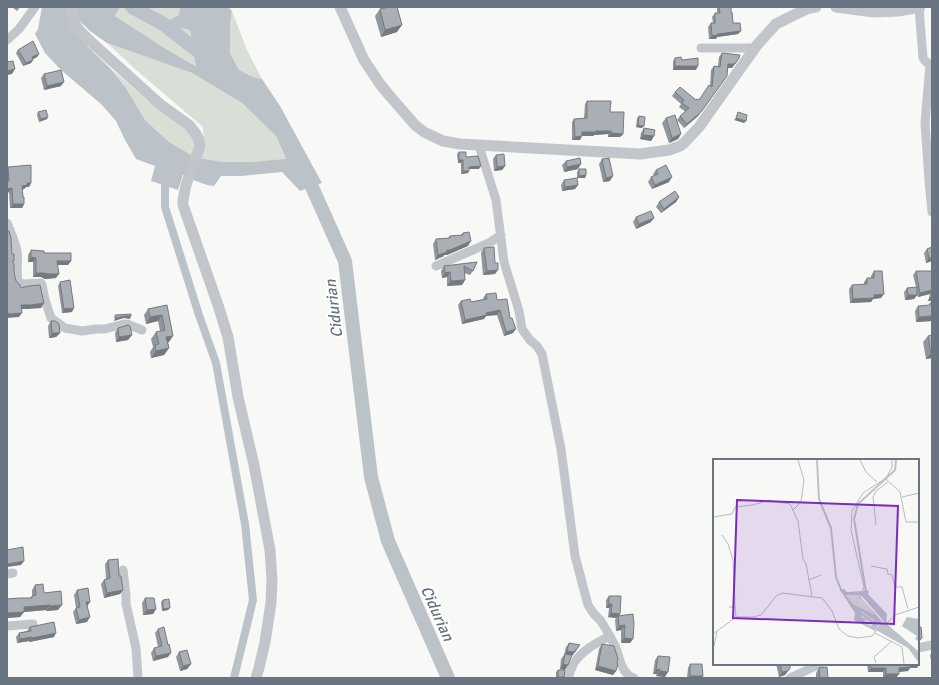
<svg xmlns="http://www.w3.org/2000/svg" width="939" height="685" viewBox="0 0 939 685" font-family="Signika,sans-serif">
  <rect width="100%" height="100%" fill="#f8f8f6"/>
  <!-- green -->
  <path fill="#d9ded7" d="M120 7H180L179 15 166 23 171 26 190 30 197 66 166 49 115 16Z
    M232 11 247 50 262 79 253 77 239 70 230 53V25Z
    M107 43 192 73 242 103 276 136 286 160 252 162H222L199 158 204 150 203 127 135 69Z
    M109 67 145 98 194 135 197 145 194 158 188 153 169 142 145 120 126 88Z"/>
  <!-- water -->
  <path fill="#bcc3c8" d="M42 7H68L76 33 89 48 109 67 126 88 145 120 169 142 188 153 194 158 187 176 183 175 178 190 151 181 155 166 136 159 125 140 116 121 101 104 61 70 45 53 35 34 38 29Z
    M76 7H120L115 16 166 49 196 66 190 30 171 26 165 22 179 15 180 7H228L232 11 230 25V53L239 70 253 77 262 79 280 106 322 183 300 191 282 172 242 176H221L214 186 207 185 193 180 199 158 222 162H252L286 159 276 136 242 103 192 73 107 43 90 31 79 20 75 11Z"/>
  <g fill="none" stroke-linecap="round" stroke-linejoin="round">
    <!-- canal -->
    <path stroke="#bcc3c8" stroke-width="8" d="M168 177 165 186V207L199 315 216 363 245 524 253 600 234 678"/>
    <!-- river -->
    <path stroke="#bcc3c8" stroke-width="14" d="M132 7 162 23 208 59
      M304 169 345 261 371 477 388 541 448 678"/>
    <!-- minor -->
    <path stroke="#c2c5c9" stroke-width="9" d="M919 8 923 58C925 61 927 64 932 64
      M7 40 19 29 35 7
      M701 48H754
      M930 64 925 123 929 181 932 212
      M479 146 496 200 504 262 519 311 522 329 530 340 537 346 542 354 561 449 575 556 588 605 594 614 601 621 610 636 616 648 621 664 624 670 629 676 634 678
      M7 223C11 232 15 241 17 251 19 261 15 273 19 283L25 284 41 283 42 285 45 300 51 318 65 328 82 331 96 329H105L124 324H127L142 330
      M436 266 489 243 501 235
      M123 570 126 595V604L136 648 138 678
      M7 574 13 573
      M7 626 33 624
      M918 648 932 645
      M568 678C570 673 571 668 574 663 582 650 597 643 610 636
      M790 678 820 664"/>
    <!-- tertiary -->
    <path stroke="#c2c5c9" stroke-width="11" d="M72 7 73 20 79 30 90 41 161 105 189 125 196 134 199 140 200 146 186 185 183 200V205L218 305 228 337 238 397 254 465 270 550 272 580 271 603 265 642 259 668 256 678
      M340 7 364 60 380 84 389 95 415 125 424 132 443 141 460 144 640 154 669 150 680 146 684 143 699 127 757 45 776 24 796 14 807 9 816 7
      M836 7 874 12 898 11 920 7"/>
  </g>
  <!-- wall -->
  <path fill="#91969c" d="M12 7H20L17 11Z
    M717 7H731V12L733 23 738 34 717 37 716 39H709L708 27 711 23H713L712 17 715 13H717Z
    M380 9 397 32 381 37 375 16Z
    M18 50 39 54 37 57 33 59 31 63 23 66 16 53Z
    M722 53 739 58 732 68H727L698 116 684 128 677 120 680 116 686 112 679 107 681 104 672 96 675 92 696 100H699L710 86 711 70 714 66H718L719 57Z
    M675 58 682 60 696 70H673V61Z
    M44 74 61 86 44 90 41 78Z
    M587 101 610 112 623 134 620 137H608V134L594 135 593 136H582L580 140H572V122L574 119 584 118 585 104Z
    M38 112 47 119 39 122 37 115Z
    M639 116 642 128 636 127 637 118Z
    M666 118 681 134 678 139 669 143 662 123Z
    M644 128 654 136 651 141 640 139 641 133Z
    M459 152 466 157 479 169H469V171L468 173 461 174V163H458L457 154Z
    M496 155 505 166 502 170 494 171 493 159Z
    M602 159 610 181 603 182 599 164Z
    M566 161 578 169 564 172 562 165Z
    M8 167 31 183 29 187H26L24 189 22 190 24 204 22 208H10L9 192 7 193V168Z
    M579 169 586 175 585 178H577V172Z
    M656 170 669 182 652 189 648 182 651 177 654 176 653 174Z
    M564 180 578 185 575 189 562 191 561 185Z
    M679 197 676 202 661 213 656 207 659 202Z
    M636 217 651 222 636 229 633 222Z
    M463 233 468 246 447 255H444V256L435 260 433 244 436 239 448 238 450 236 461 235Z
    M932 247V261L926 263 924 253 927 249Z
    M484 248 495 263V274L483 275 481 253Z
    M31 250 44 253 71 261 68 265H57L56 278 45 279 41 277H33V262H28V255Z
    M477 262 473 271 470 275 464 273 465 280 462 285 447 286V277L442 278 441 271 444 266Z
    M874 271 881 298 873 299 871 302 850 303 849 289 852 285 864 284V282L867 278H871V276Z
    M916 271H932V301H928L930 294 918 297 917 295 914 299 905 300 904 292 907 288 916 287 913 275Z
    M60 282 72 312 62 313 58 286Z
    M486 294 497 300 510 318 513 333 504 336 497 315 486 316 484 319 462 324 458 305 461 301 471 302 484 299 483 298Z
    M930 303H932V321L916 322 915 311 918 306H929Z
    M167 305 169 342 168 343 169 348 164 355 151 358 150 352 153 347 151 339 156 332 160 331 158 321 146 324 144 315 148 309Z
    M51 321 60 333 56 337 49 338 48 326Z
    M118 328 132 335 128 340 116 342 115 333Z
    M928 336 932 358 926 359 923 342Z
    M108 560 119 576 123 590 120 594 104 598 101 584 104 580 106 579 105 564Z
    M35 585 44 593 58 610 46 611V610L24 612 20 617 7 618V599L30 598 32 596V590Z
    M77 590 90 602 87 606V622L76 624 73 612 76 608 74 595Z
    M609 596 619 615 633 639 630 643H621V630L616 631 615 620 616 618 608 617 609 608H606V600Z
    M145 598 156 609 153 614 143 615 142 603Z
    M163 600 168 610 162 611 161 602Z
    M30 627 54 637 29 642V641L17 643 16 637 19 633 27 631Z
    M158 629 168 657 153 661 151 653 154 648 158 647 155 633Z
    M569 643 577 650 571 657 568 665 565 670 560 669 561 659 564 655 566 647Z
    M714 643V661L712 645Z
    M602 644 616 671 613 675 595 670 599 649Z
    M179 652 191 664 187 669 180 671 176 657Z
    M932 653V665L930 655Z
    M658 656 665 677 656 676 657 674H653L655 660Z
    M690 664 703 676 702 678H687L688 668Z
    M776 664H790V668L785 675 779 677Z
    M867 664H919L917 668H910L908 671 899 672 896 678H883V672H868Z
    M819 668 828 678H816V673Z
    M558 670 563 678H556V672Z"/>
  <!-- shaded-wall -->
  <path fill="#767a7f" d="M402 25 397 32 381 37 385 30Z
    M741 31 738 34 717 37 716 39H709L712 36 718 34Z
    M39 54 37 57 29 61 32 57Z
    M33 60 31 63 23 66 26 63Z
    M728 64H735L732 68H725Z
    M675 66H698L696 70H673Z
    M15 69 12 74 7 75V71Z
    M727 76 698 116 684 128 687 124Z
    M64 82 61 86 44 90 47 86Z
    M48 117 47 119 39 122 41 119Z
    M736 118 746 121 744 123 734 120Z
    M638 125 644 126 642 128 636 127Z
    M596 131H611L608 134 594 135 593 136H580L582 132Z
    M611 133 623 134 620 137H608Z
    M681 134 678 139 669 143 672 138Z
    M643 135 654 136 651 141 640 139Z
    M582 136 580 140H572L575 137Z
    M459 160H463L461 163H458Z
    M581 164 578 169 564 172 567 167Z
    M481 166 479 169H468L469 167Z
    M505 166 502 170 494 171 497 167Z
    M463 171H469L468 173 461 174Z
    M586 175 585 178H577L579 176Z
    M613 176 610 181 603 182 606 178Z
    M672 177 669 182 652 189 655 185Z
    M27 183H31L29 187H26L24 189 20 190 22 186Z
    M578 185 575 189 562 191 565 187Z
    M12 188 9 192 7 193V189Z
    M679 197 676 202 661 213 664 209Z
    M13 204H24L22 208H10Z
    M654 218 651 222 636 229 639 224Z
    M471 241 468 246 447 255H444V256L435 260 438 255 447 250Z
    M31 257 36 258 33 262H28Z
    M929 258H932V261L926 263Z
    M57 261H71L68 265H54Z
    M498 270 495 274 483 275 487 271Z
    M450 272 447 277 442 278 445 273Z
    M36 273H44L59 274 56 278 45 279 41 277H33Z
    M465 280 462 285 447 286 451 281Z
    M932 290 930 294 918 297 920 293Z
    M884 294 881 298 873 299 871 302 850 303 853 299 874 295Z
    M908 295H917L914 299 905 300Z
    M931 297H932V301H928Z
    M44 303 41 308 28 309H18L21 305Z
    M74 308 72 312 62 313 64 309Z
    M500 310 497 315 486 316 484 319 462 324 465 320 486 313Z
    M22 313 19 317 7 318 8 314Z
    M162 315 158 321 146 324 150 317Z
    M125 316H131L130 319 124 318 114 321 115 318Z
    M932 316V321L916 322 919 317Z
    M516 329 513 333 504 336 506 332Z
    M52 333H60L56 337 49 338Z
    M132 335 128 340 116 342 119 337Z
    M173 336 169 342 162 344 166 337Z
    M169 348 164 355 151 358 156 351Z
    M931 353H932V358L926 359Z
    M24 561 21 565 7 567V564Z
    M123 590 120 594 104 598 107 593Z
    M86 602H90L87 606Z
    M609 604H612L609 608H606Z
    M50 605 46 610 24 612 20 617 7 618V613L24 607Z
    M62 605 58 610 46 611 50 606Z
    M170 608 168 610 162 611 163 609Z
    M156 609 153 614 143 615 147 610Z
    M611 613 620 614 618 617V616L616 618 608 617Z
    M90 617 87 622 76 624 79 620Z
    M625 625 621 630 616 631 619 626Z
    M56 633 54 637 29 642 32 638Z
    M32 637 29 641 17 643 20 639Z
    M624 638 633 639 630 643H621Z
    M922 638 919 642H918V639Z
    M580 645 571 657 564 655 567 651Z
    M171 653 168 657 153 661 156 656Z
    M191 664 187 669 180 671 183 666Z
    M563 664 568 665 565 670 560 669Z
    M910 664H919L917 668H910L908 671 896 672 899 668Z
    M598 666 616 671 613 675 595 670Z
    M790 668 785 675 779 677 782 672Z
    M871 668H886L883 672H868Z
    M660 669 657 674H653L656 670Z
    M660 671 668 672 665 677 656 676Z
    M886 674H899L896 678H883Z
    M690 676H703L702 678H689Z"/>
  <!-- building -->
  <path fill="#a9afb5" stroke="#767a7f" d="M389 7H397L402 25 385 30 380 9Z
    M719 7H731V12H732L733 23H740L741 31 718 34V35L712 36 711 23H715V13H720Z
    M33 41 39 54 32 57 33 60 26 63 18 50Z
    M722 53 740 55 739 58 735 64H728L727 76 701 112 687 124 680 116 689 108 682 103 684 100 675 92 680 87 696 100 697 99 699 100 709 85 712 87 714 66 720 67Z
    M681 57 682 60 698 58V66H675V58Z
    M13 61 15 69 7 71V62Z
    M61 70 64 82 47 86 44 74Z
    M587 101H611L610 112H624L623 134 611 133V131H596V132H582V136L575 137 574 119 587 118Z
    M46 110 48 117 41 119 38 112Z
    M738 112 747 115 746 121 736 118Z
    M675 115 681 134 672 138 666 118Z
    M639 116 645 117 644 126 638 125Z
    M644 128 655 130 654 136 643 135Z
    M459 152H466V157L478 156 481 166 469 167V171H463V160H459Z
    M504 154 505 166 497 167 496 155Z
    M580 158 581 164 567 167 566 161Z
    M609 158 613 176 606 178 602 159Z
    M31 165V183H27V185L22 186 23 197H24V204H13L12 188 7 189V181H9L8 167Z
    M666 165 672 177 655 185 651 177 658 174 656 170Z
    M579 169H586V175L579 176Z
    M577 178 578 185 565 187 564 180Z
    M675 191 679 197 664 209 659 202Z
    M651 211 654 218 639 224 636 217Z
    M7 231H9L11 238 12 254H14V261H12L14 264V272L16 281 20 285 21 288 29 286 40 285 44 303 31 305H21L22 313 8 314 7 304Z
    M469 232 471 241 450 250H447V252L438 255 436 239 450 238V236L463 235V233Z
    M494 247 495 263H498V270L487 271 484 248Z
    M932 247V258H929L927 249Z
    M31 250 44 251V253H71V261H57L59 274H48L44 273H36V258L31 257Z
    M477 262 473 271 464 266 465 280 451 281 450 272 445 273 444 266Z
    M874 271H882L884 294 874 295V298L853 299 852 285 867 284V278H874Z
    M916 271H932V290L920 293Z
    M70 280 74 308 64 309 60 282Z
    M917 287V295H908L907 288Z
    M496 293 497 300 507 299 510 318H512L516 329 506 332 500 310 486 313 487 315 465 320 461 301 470 299 471 302 487 299 486 294Z
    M930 303H932V316L919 317 918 306 930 305Z
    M167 305 173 336 166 337 169 348 156 351 155 345 159 344 156 332 165 330 162 315 150 317 148 309Z
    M131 314V316H125L115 318V315Z
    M51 321H55L59 324 60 333H52Z
    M128 325 130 326 132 335 119 337 118 328Z
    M932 335V353H931L928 336Z
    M23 547 24 561 7 564V550Z
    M118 559 119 576H121L123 590 107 593 104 580 110 578 108 560Z
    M43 584 44 593 61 591 62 605 50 606V605L24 607V612L7 613V599L19 598H32V596L36 595 35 585Z
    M88 588 90 602H86L90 617 79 620 76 608 80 607 77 590Z
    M609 596H621L620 614 611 613 612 604H609Z
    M145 598H154L156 609 147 610Z
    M169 599 170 608 163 609V600Z
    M633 614 634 624 633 639 624 638 625 625 619 626 618 616Z
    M54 622 56 633 32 638V637L20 639 19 633 31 631 30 627Z
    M164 627 168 645 169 644 171 653 156 656 154 648 162 646 158 629Z
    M918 627H921L922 638 918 639Z
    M569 643 580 645 574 652 567 651Z
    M602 644 614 646 618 659 617 663 618 664 616 671 598 666Z
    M187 650 191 664 183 666 179 652Z
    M565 654 572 655 568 665 563 664Z
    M918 655H919V664H918Z
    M658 656 670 657 668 672 660 671V669L656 670Z
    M690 664H702L703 676H690Z
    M780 664H790V668L788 671 782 672Z
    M870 664H911V667L899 668V674H886V668H871Z
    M827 667 828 678H820L819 668Z
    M558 670H565L564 677H558Z"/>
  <g text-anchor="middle" stroke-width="4" stroke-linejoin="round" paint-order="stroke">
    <!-- water labels -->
    <g font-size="16" font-style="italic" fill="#67747f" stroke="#fff">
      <text transform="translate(333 309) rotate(-97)" y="6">Cidurian</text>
      <text transform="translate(438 613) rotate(66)" y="6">Cidurian</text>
    </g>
  </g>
  <!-- overview -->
  <g transform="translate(713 459)">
    <rect width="206" height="206" fill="#f8f8f6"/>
    <path d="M133 135 148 136 147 141 163 156 140 145ZM148 152 161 161 157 167 150 163 152 159 148 158Z" fill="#d9ded7"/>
    <path d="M131 130 134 133 149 132 148 136H133L140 145 163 156 168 162 162 172 141 161 142 154 127 131ZM148 152 161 161 158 167 150 163 153 160 148 158ZM151 131 156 132 155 135 174 155 173 165 148 136ZM194 158 206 160 205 182 202 180 204 177 189 167ZM168 164 175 166 205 192 206 204 195 189 163 171Z" fill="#bcc3c8" fill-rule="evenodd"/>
    <path fill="none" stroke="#bcc3c8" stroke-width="2" d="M104 1 106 40 118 69 123 118 129 133M153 133 141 60 145 45 182 11 183 1M146 153 161 164"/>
    <path fill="none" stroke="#b6bcc1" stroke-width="1" d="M147 1 153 13 164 23M179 1V8L173 19 150 34 139 52 138 71 151 128 147 139 172 166 182 156 206 148M172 19 187 33 193 63H206M189 38 206 34M80 51 88 43 91 21 85 1M0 58 19 55 22 48 40 46 56 41 77 45 85 62 90 100 93 105 99 137M163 66 160 38 163 32 175 23M9 76 15 85 20 101 22 148M158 107 174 110 175 115 179 116 182 128H189L195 150M96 121 108 116M16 148H22L23 158M162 174 189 188 191 205M0 175 23 158H40L48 156 63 137 69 134 109 139 119 152 126 170 135 177 145 179 159 177 169 163M0 191 4 173M163 204 161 198 179 182"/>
    <path fill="#7b2cbf" fill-opacity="0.15" stroke="#7b2cbf" stroke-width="2" d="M24 41 185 47 181 165 20 159Z"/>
    <rect width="206" height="206" fill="none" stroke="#6a7583" stroke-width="2"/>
  </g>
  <!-- border -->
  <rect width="939" height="685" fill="none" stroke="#6a7583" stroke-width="16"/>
</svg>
